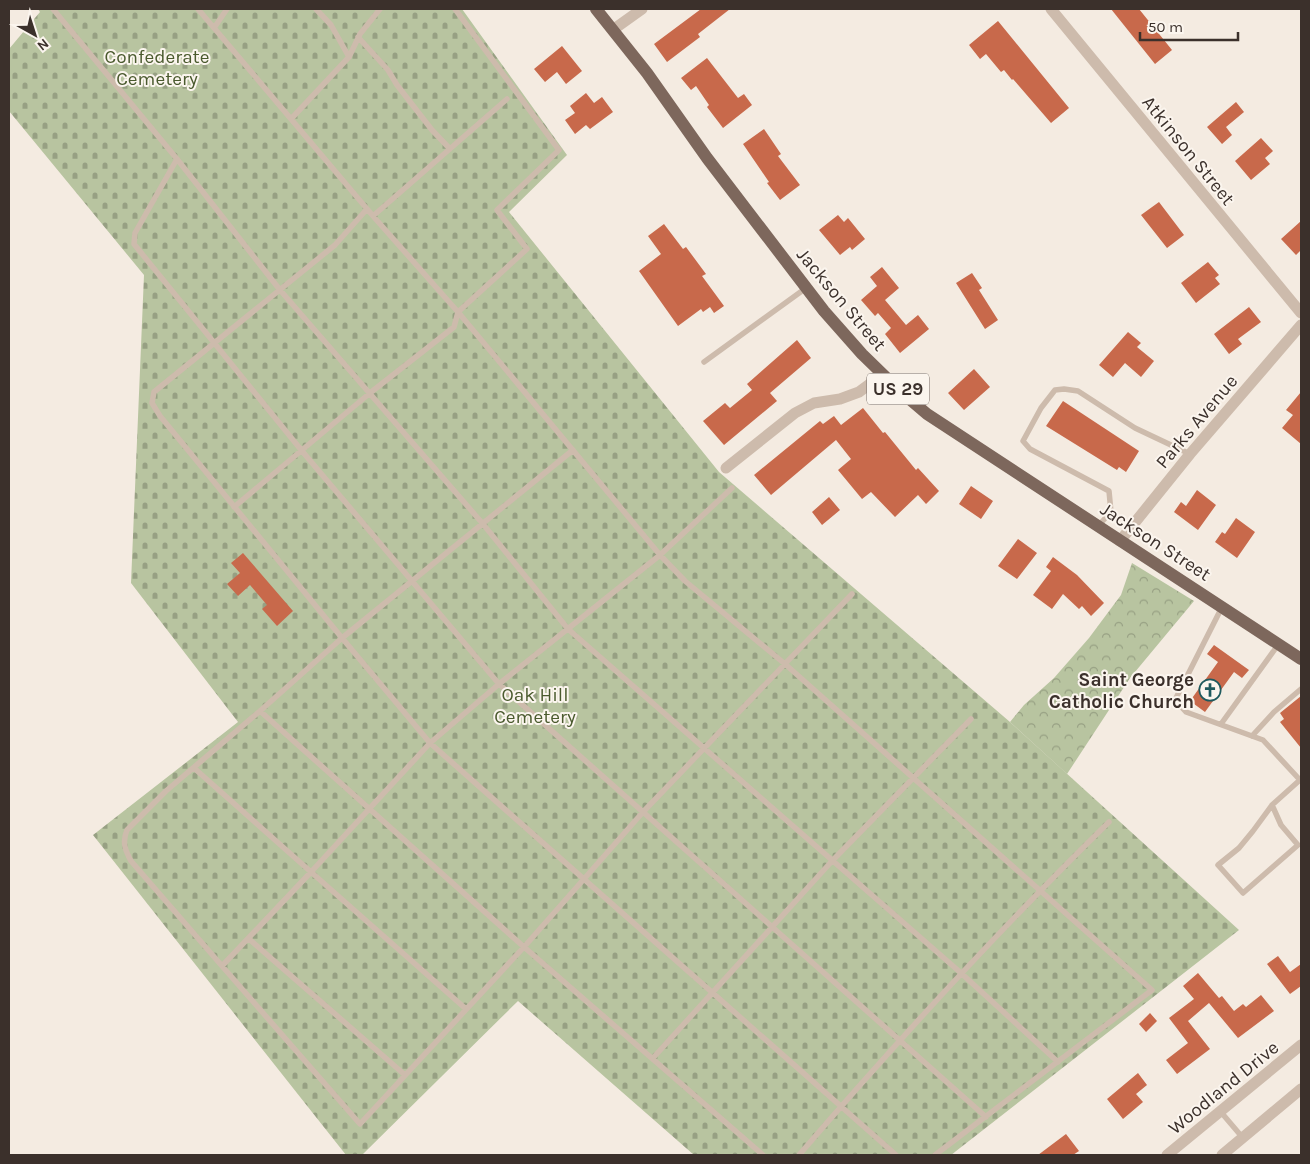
<svg xmlns="http://www.w3.org/2000/svg" width="1310" height="1164" viewBox="0 0 1310 1164" font-family="Karla,sans-serif">
  <defs>
    <pattern id="forest-crowns" width="20" height="18" patternUnits="userSpaceOnUse" patternTransform="scale(1.25)"><rect width="20" height="18" fill="#b8c4a0"/><path d="M2 6a3 3 0 1 1 6 0M12 15a3 3 0 1 1 6 0" fill="none" stroke="#97a083"/></pattern>
    <pattern id="cemetery-stones" width="16" height="16" patternUnits="userSpaceOnUse" patternTransform="scale(1.25)"><rect width="16" height="16" fill="#b8c4a0"/><path d="M2 7V4a2 2 0 0 1 4 0v3zM10 15v-3a2 2 0 0 1 4 0v3z" fill="#97a083"/></pattern>
  </defs>
  <rect width="100%" height="100%" fill="#f4ebe1"/>
  <!-- forest -->
  <path fill="url(#forest-crowns)" d="M1132 563 1194 601 1130 678 1067 774 1010 722 1024 705 1054 678 1089 638 1121 595Z"/>
  <!-- cemetery -->
  <path fill="url(#cemetery-stones)" d="M38 9H462L567 155 509 212 719 472 1010 722 1239 930 951 1155H694L518 1001 362 1155H346L93 835 238 722 131 583 144 275 9 111V49L40 12Z"/>
  <!-- building -->
  <path fill="#c8694b" d="M701 9H730L698 34 700 37 667 62 654 44Z
    M1111 9H1139L1172 50 1155 64Z
    M998 21 1069 108 1051 123 1013 79 1012 80 1004 70 1001 72 986 54 980 59 969 45Z
    M562 46 582 71 566 84 557 72 545 82 534 69Z
    M707 58 738 98 744 94 752 105 723 128 707 107 709 105 696 86 691 90 681 78Z
    M586 93 594 103 602 97 613 112 590 129 586 125 575 134 565 120 575 113 570 106Z
    M1236 102 1244 112 1226 127 1232 135 1222 144 1207 127Z
    M764 129 781 154 778 156 800 185 780 200 767 183 769 182 743 144Z
    M1261 138 1273 151 1265 158 1270 164 1251 180 1235 161Z
    M1159 202 1184 235 1167 248 1141 215Z
    M838 215 844 222 848 218 865 239 852 250 850 247 840 255 819 230Z
    M1301 221V250L1296 255 1281 239Z
    M664 224 683 249 686 247 706 274 702 276 724 306 714 313 710 307 703 312 701 309 678 326 639 271 661 254 648 236Z
    M1208 262 1219 275 1215 278 1220 284 1196 303 1181 283Z
    M882 267 899 288 885 300 906 325 918 315 929 329 900 353 885 334 891 328 878 313 875 316 861 300 877 286 870 277Z
    M972 273 982 288 979 290 998 320 985 329 956 283Z
    M1249 307 1261 322 1238 339 1242 344 1229 354 1214 334Z
    M1128 332 1141 343 1137 347 1154 361 1141 377 1125 363 1113 377 1099 365Z
    M797 340 811 358 770 393 777 401 724 445 703 421 725 403 730 408 752 390 747 384Z
    M974 369 990 387 964 410 948 393Z
    M1301 392V444L1282 428 1293 415 1286 410Z
    M1063 401 1139 451 1126 472 1119 467 1117 470 1046 426Z
    M863 408 883 433 885 432 916 470 918 468 939 491 926 504 918 495 895 517 871 492 862 499 838 470 851 459 836 440 771 495 754 475 820 421 823 424 834 416 841 425Z
    M971 486 993 501 981 519 959 504Z
    M1197 490 1216 505 1198 530 1174 512 1181 502 1186 506Z
    M829 497 840 510 822 525 812 512Z
    M1236 518 1255 532 1237 558 1215 542 1222 532 1225 534Z
    M1018 539 1037 553 1017 579 998 566Z
    M243 553 293 611 277 626 262 609 267 605 250 585 238 596 227 584 240 573 231 563Z
    M1053 557 1077 575 1104 603 1091 616 1082 606 1079 609 1063 594 1052 609 1033 595 1051 571 1046 567Z
    M1214 645 1249 670 1242 678 1234 672 1205 712 1190 701 1218 662 1207 654Z
    M1301 696V748L1280 722 1284 719 1280 713Z
    M1278 956 1290 972 1301 964V986L1290 994 1267 964Z
    M1198 973 1219 998 1222 996 1234 1011 1243 1004 1246 1007 1261 995 1274 1011 1238 1038 1209 1003 1188 1021 1210 1049 1177 1074 1166 1060 1188 1043 1169 1018 1194 999 1183 986Z
    M1150 1013 1157 1021 1146 1032 1139 1024Z
    M1138 1073 1147 1085 1136 1094 1143 1102 1123 1119 1107 1099Z
    M1066 1134 1079 1151 1073 1155H1038Z"/>
  <g fill="none" stroke-linecap="round" stroke-linejoin="round">
    <!-- service -->
    <path stroke="#cdbbac" stroke-width="5.5" d="M53 9 177 159 280 290 483 524 568 629 961 973 1058 1062
      M198 9 373 216 458 312 660 555 685 581 785 664 1152 990 935 1155
      M316 9 331 25 349 57
      M214 28 227 9
      M358 37 388 70 397 85 432 130 450 149
      M291 119 349 57 360 34 380 9
      M177 159 135 233 134 244 302 451 499 684 986 1117
      M367 209 335 245 154 392 152 403 160 416 342 638 430 743 896 1155
      M373 216 507 99
      M704 362 806 288
      M234 507 370 393 454 327 458 312 527 249 497 210 559 150 455 9
      M1098 526 1111 512 1109 491 1030 449 1023 441 1041 408 1055 390 1064 389 1078 391 1135 428 1190 454
      M1222 607 1175 700 1186 712 1263 740 1300 780
      M260 711 524 947 763 1155
      M1221 724 1278 645
      M1252 736 1274 712 1301 689
      M194 768 311 872 430 743 499 684 660 555 732 488
      M1272 805 1281 825 1298 845 1243 893 1218 865 1239 848 1253 831 1272 805 1301 779
      M249 939 405 1075
      M222 966 131 861C125 850 122 842 127 830L166 791 260 711 342 638 573 450
      M466 1009 311 872 222 966 360 1124 524 947 643 812 852 594
      M653 1058 832 861 971 719
      M1220 1111 1243 1138
      M799 1155C898 1040 1001 928 1109 822"/>
    <!-- minor -->
    <path stroke="#cdbbac" stroke-width="11" d="M1051 9 1301 313
      M614 29 642 9
      M726 468 795 413 814 403 840 399 859 392 882 375
      M1120 541 1190 454 1301 325
      M1167 1155 1301 1045
      M1222 1155 1301 1089"/>
    <!-- primary -->
    <path stroke="#7d675c" stroke-width="12" d="M596 9 647 73 707 158 824 311 862 354 900 391 927 414 1301 659"/>
  </g>
  <!-- icons -->
  <defs>
    <g id="church-ring" transform="scale(1.125)"><circle r="9.5" fill="#fbf5ee" stroke="#1f5a5e" stroke-width="1.5"/><path d="M-1.2-6h2.4v3.5h3.3v2.4h-3.3V6h-2.4V-.1h-3.3v-2.4h3.3Z" fill="#1f5a5e"/></g>
  </defs>
  <g fill-rule="evenodd">
    <use href="#church-ring" x="1210" y="690"/>
  </g>
  <g text-anchor="middle" stroke-width="4" stroke-linejoin="round" paint-order="stroke">
    <!-- shield labels -->
    <rect fill="#fbf5ee" stroke="#756b66" stroke-width="1" x="867" y="373.5" width="62" height="31" rx="4"/>
    <g font-size="18" font-weight="bold" fill="#3b302b">
      <text x="898" y="395">US 29</text>
    </g>
    <!-- park labels -->
    <g font-size="19" fill="#4a5a2e" stroke="#fbf5ee">
      <text x="157" y="63">Confederate<tspan x="157" dy="22">Cemetery</tspan></text>
      <text x="535" y="701">Oak Hill<tspan x="535" dy="22">Cemetery</tspan></text>
    </g>
    <!-- street labels -->
    <g font-size="19" fill="#3b302b" stroke="#fbf5ee">
      <text transform="translate(1189 150) rotate(51)" y="7">Atkinson Street</text>
      <text transform="translate(842 299) rotate(50)" y="7">Jackson Street</text>
      <text transform="translate(1196 421) rotate(-50)" y="7">Parks Avenue</text>
      <text transform="translate(1156 541) rotate(33)" y="7">Jackson Street</text>
      <text transform="translate(1223 1087) rotate(-39)" y="7">Woodland Drive</text>
    </g>
    <!-- poi labels -->
    <g font-size="19" font-weight="bold" fill="#3b302b" stroke="#fbf5ee" text-anchor="end">
      <text x="1194" y="686">Saint George<tspan x="1194" dy="22">Catholic Church</tspan></text>
    </g>
  </g>
  <!-- border -->
  <rect width="1310" height="1164" fill="none" stroke="#3b302b" stroke-width="20"/>
  <!-- north arrow -->
  <g transform="translate(35 35) rotate(141)" stroke="#fbf5ee" stroke-width="4" paint-order="stroke">
  <path d="M0-4L9 19L0 12L-9 19Z" fill="#3b302b"/>
  <text y="-8" font-size="14" font-weight="bold" text-anchor="middle" fill="#3b302b">N</text>
  </g>
  <!-- scale -->
  <path d="M1140 32v8h98v-8" fill="none" stroke="#3b302b" stroke-width="2.5"/>
  <text x="1148" y="32" font-size="15" fill="#3b302b" stroke="#fbf5ee" stroke-width="4" paint-order="stroke">50 m</text>
</svg>
